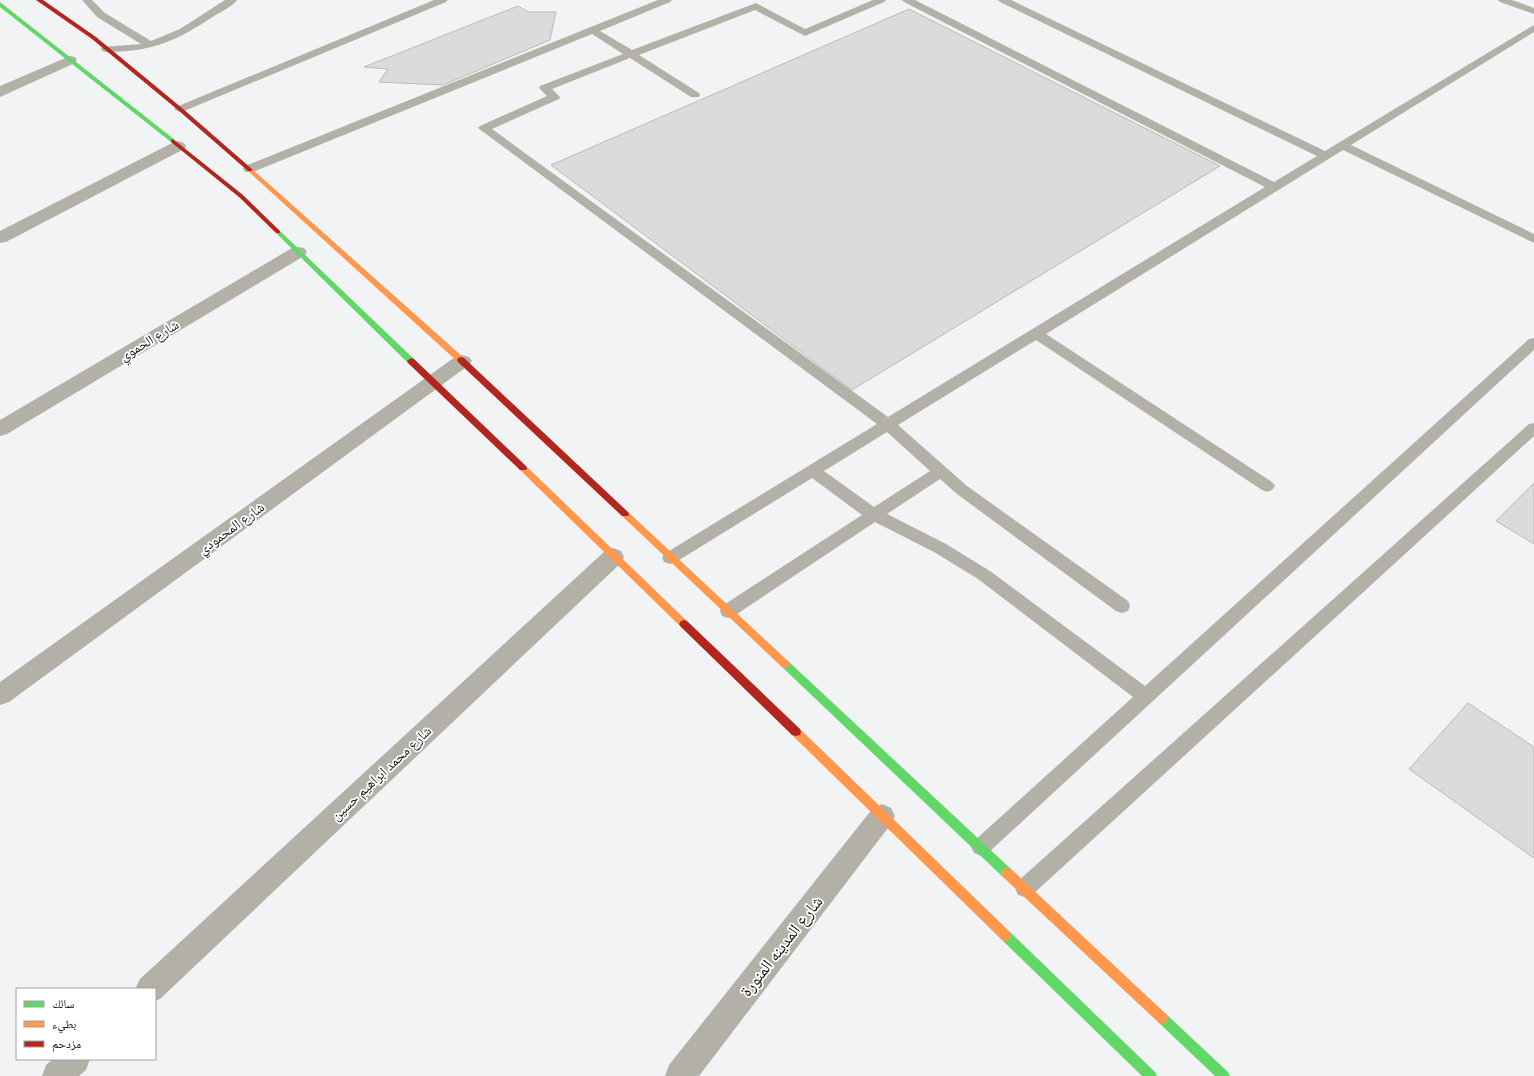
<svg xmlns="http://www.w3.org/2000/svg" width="1534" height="1076" viewBox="0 0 1534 1076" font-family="Signika,'Noto Naskh Arabic',sans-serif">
  <rect width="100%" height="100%" fill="#f1f3f4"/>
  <!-- building -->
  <path fill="#dadbdb" stroke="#b9baba" d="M518 6 528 12H556L550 40 443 85 379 82 388 69 364 67Z
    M909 9 1220 166 852 390 551 165Z
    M1534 483V544L1496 521Z
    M1468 703 1534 747V858L1409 769Z"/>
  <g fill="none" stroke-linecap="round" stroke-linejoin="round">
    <!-- lane -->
    <path fill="#b3b0a8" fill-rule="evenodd" d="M82 0H92L105 13 151 41 180 29 225 0H237C232 7 222 11 214 16 177 41 151 52 106 52L102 51 101 49 102 47 141 44 97 17Z
      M434 0H448L446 2 184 111 180 112 174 109 176 107Z
      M658 0H672L670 2 600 31 632 50 756 3 805 29 873 0H886L884 2 805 36 755 10 639 55 699 93 700 95 699 97H691L630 58 552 89 560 97 559 99 492 129 888 417 1265 187 904 2 902 0H915L1274 182 1317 156 1000 2 998 0H1011L1325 151 1534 25V32L1351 145 1534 234V243L1343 150 1046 334 1272 482 1275 486 1272 490 1267 492 1262 490 1036 340 898 425 967 486 1128 601 1130 606 1128 611 1122 613 1116 611 957 494 940 479 887 514 946 544 990 571 1145 686 1529 339 1534 338V350L988 853 981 856 974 853 971 847 974 841 1133 697 978 579 934 552 875 522 734 616 728 618 722 616 720 611 722 606 862 515 812 478 676 562 670 564 664 562 662 558 664 554 877 424 478 128 480 126 547 96 539 88 540 86 623 54 592 34 253 172H245L243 169 245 166ZM887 432 930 471 874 507 824 471Z
      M1498 0H1512L1534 8V14L1500 2Z
      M1534 423V436L1032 895 1025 897 1018 895 1015 888 1018 881 1529 424Z"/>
    <!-- street -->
    <path fill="#b3b0a8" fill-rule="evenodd" d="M70 56 75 57 77 60 75 63 0 97V86Z
      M178 141 184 143 186 146 184 149 6 242 0 243V231L172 143Z
      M298 247 304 248 307 252 304 256 7 434 0 436V420L292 248Z
      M462 355 469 357 472 361 469 365 9 702 0 705V682L455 357Z
      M613 548 621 551 624 557 621 563 160 999 155 1001V989H135L140 979 605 551Z
      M882 804 891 808 895 816 891 824 699 1076H665L669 1065 873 808Z
      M53 1059H90L86 1070 79 1076H42L46 1065Z"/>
    <!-- fast -->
    <path fill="#63d668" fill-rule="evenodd" d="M0 2 175 140V142H171L0 7Z
      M278 230 280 231 414 359 415 361 414 363H408L276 233V231Z
      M785 660 788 661 1011 869 1013 873 1011 877 1007 878 1003 877 782 667 780 664 782 661Z
      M1005 929 1009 931 1155 1072 1157 1076H1142L1001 939 999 935 1001 931Z
      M1162 1012 1166 1014 1228 1072 1230 1076H1215L1158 1022 1156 1018 1158 1014Z"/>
    <!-- slow -->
    <path fill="#ff974d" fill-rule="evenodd" d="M250 168 252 169 464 358 465 360 464 362H458L248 171 247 170Z
      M523 465 526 466 687 621 689 624 687 627H681L520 470 519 468Z
      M625 511 628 512 788 661 790 664 788 667 785 668 782 667 622 516 621 514 622 512Z
      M796 728 800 729 1009 931 1011 935 1009 939 1005 941 1001 939 792 735 791 732 792 729Z
      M1007 868 1011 869 1166 1014 1168 1018 1166 1022 1162 1024 1158 1022 1003 877 1001 873 1003 869Z"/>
    <!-- jam -->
    <path fill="#b3261e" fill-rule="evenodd" d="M36 0H43L96 37 182 108 252 169V171H248L178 110 92 39Z
      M173 139 243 195 280 231V233H276L239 197 171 142V140Z
      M461 357 464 358 628 512 629 514 628 516H622L458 362 457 360 458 358Z
      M411 358 414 359 526 466 527 468 526 470H520L408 363 407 361Z
      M684 620 687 621 800 729 801 732 800 735 796 736 792 735 681 627 679 624 681 621Z"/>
  </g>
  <g text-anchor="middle" stroke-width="3.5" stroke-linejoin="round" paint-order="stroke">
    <!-- street labels -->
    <g font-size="14" fill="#151616" stroke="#fff">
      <text transform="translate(149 340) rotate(-31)" y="5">شارع الحموي</text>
      <text transform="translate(231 528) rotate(-36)" y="5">شارع المحمودي</text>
      <text transform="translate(381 773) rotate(-43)" y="5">شارع محمد ابراهيم حسين</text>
    </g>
    <!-- near-street labels -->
    <g font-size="17" fill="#151616" stroke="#fff">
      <text transform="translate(781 946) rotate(-52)" y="6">شارع المدينه المنورة</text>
    </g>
  </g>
  <!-- legend -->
  <rect x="16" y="988" width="140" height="72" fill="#ffffff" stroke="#a1a2a2"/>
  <rect x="24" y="1001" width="20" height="6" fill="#63d668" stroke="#a1a2a2"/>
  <text x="52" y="1008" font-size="12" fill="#151616">سالك</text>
  <rect x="24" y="1021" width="20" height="6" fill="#ff974d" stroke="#a1a2a2"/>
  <text x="52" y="1028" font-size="12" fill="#151616">بطيء</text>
  <rect x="24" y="1041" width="20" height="6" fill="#b3261e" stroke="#a1a2a2"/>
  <text x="52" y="1048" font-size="12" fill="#151616">مزدحم</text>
</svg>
